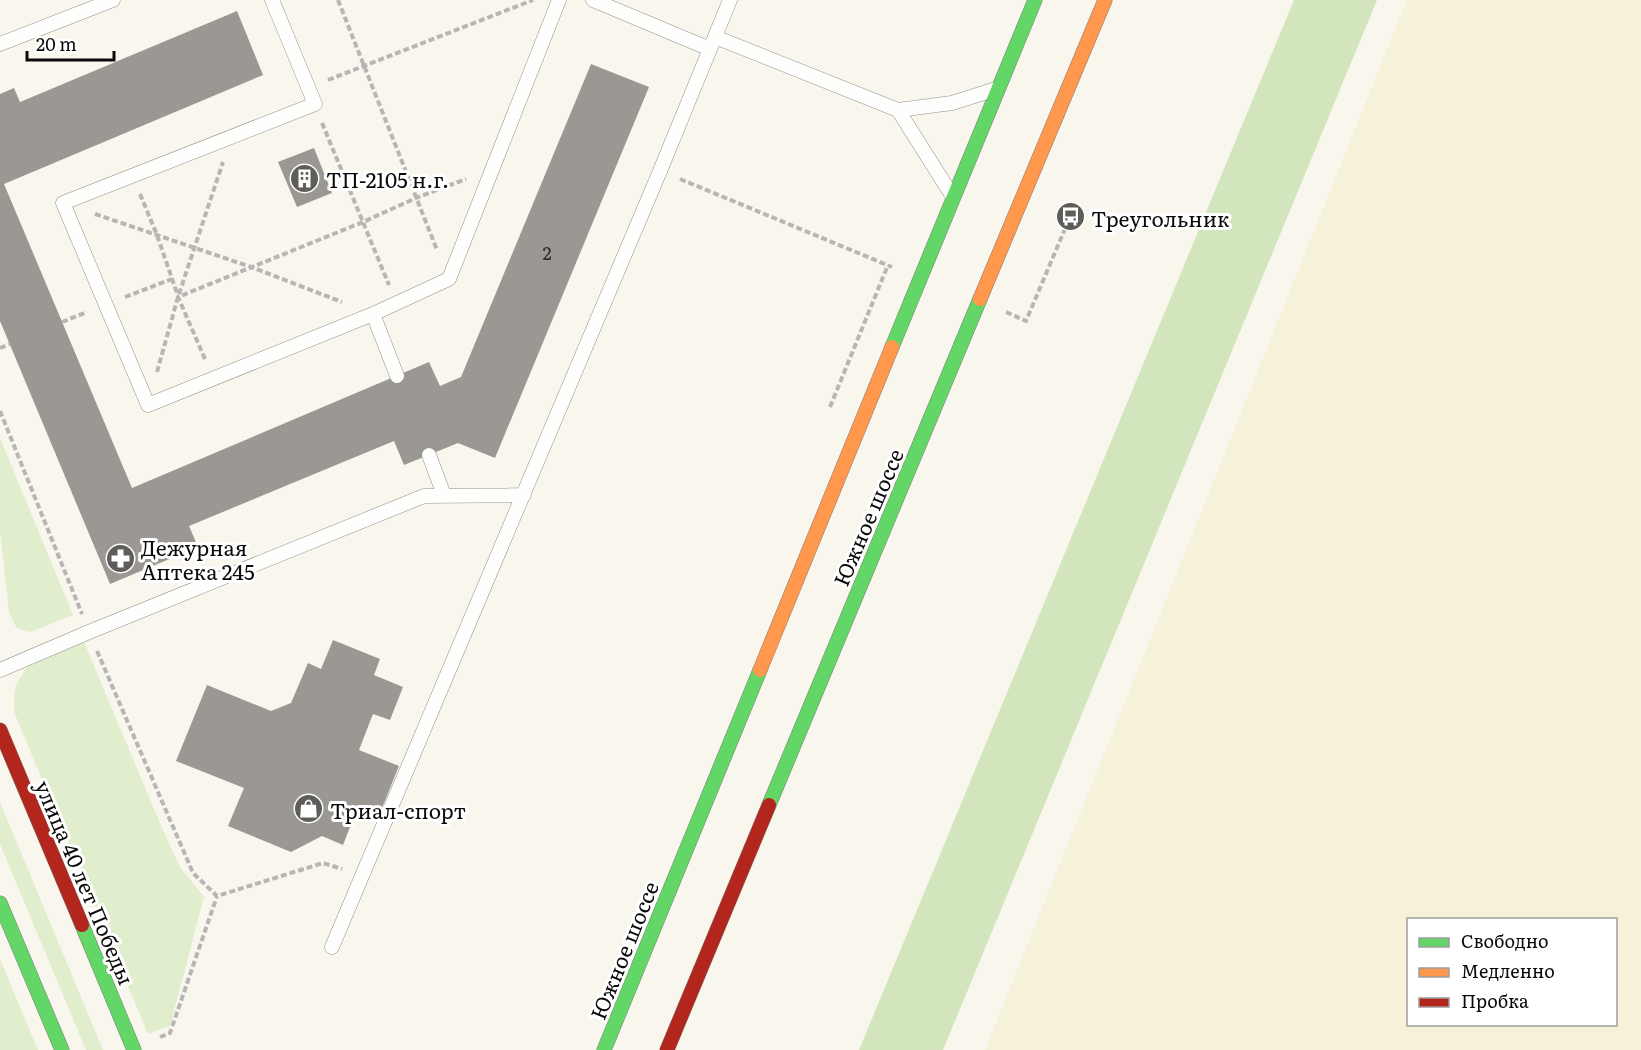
<svg xmlns="http://www.w3.org/2000/svg" width="1641" height="1050" viewBox="0 0 1641 1050" font-family="Literata,serif">
<style>
.farmland{fill:#f6f2da;fill-rule:evenodd}
.green{fill:#e1eece}
.forest{fill:#d2e5bc}
.building{fill:#9b9894}
.lines{fill:none;stroke-linecap:round;stroke-linejoin:round}
.lane-casing{stroke:#92908c;stroke-width:15}
.fast-casing{stroke:#7f7e7a;stroke-width:15}
.slow-casing{stroke:#7f7e7a;stroke-width:15}
.jam-casing{stroke:#7f7e7a;stroke-width:15}
.path{stroke:#b7b6b5;stroke-width:4;stroke-dasharray:6 3;stroke-linecap:butt}
.lane{stroke:#fefefc;stroke-width:14}
.fast{stroke:#63d668;stroke-width:14}
.slow{stroke:#ff974d;stroke-width:14}
.jam{stroke:#b3261e;stroke-width:14}
.labels{text-anchor:middle;dominant-baseline:central;stroke-width:6;stroke-linejoin:round;paint-order:stroke}
.number-label{font-size:18px;fill:#2e2e2c}
.poi-label{font-size:21px;fill:#0a0a0a;stroke:#fff;text-anchor:start}
.street-label{font-size:21px;fill:#0a0a0a;stroke:#fff}
</style>
<rect width="100%" height="100%" fill="#f9f6ed"/>
<path class="farmland" d="M1407,0H1641V1050H985ZM1408,920H1616V1024H1408Z"/>
<path class="green" d="M0,438L73,615L31,632L25,631L16,627L9,612L0,530Z
M84,642L162,828L180,867L204,897L170,1026L148,1034L14,712V696L16,685L27,667Z
M0,802L103,1050H86L0,844Z
M0,959L38,1050H0Z"/>
<path class="forest" d="M1294,0H1377L943,1050H859Z"/>
<path class="building" d="M237,11L263,75L4,184L132,488L429,362L440,386L461,377L591,64L649,87L495,458L458,443L404,465L394,441L189,526L198,547L110,584L0,321V94L14,88L20,102Z
M314,148L332,193L297,207L278,162Z
M333,640L380,659L374,675L403,687L390,720L373,714L359,750L399,766L382,808L352,822L343,845L322,836L291,852L228,826L244,788L176,761L207,685L271,711L291,703L308,663L321,669Z"/>
<g class="lines">
<defs>
<path id="lane" d="M272,0L315,104L63,203L148,405L373,314L449,279L559,0
M593,0L710,49
M715,37L898,110L952,103L996,89
M0,44L113,0
M898,110L953,197
M373,314L397,376
M429,455L444,495
M0,670L89,632L424,496L524,495
M332,947L660,171L730,0"/>
<path id="fast" d="M892,347L1035,0
M769,805L980,299
M0,903L62,1050
M82,925L134,1050
M604,1050L760,670"/>
<path id="slow" d="M980,299L1105,0
M760,670L892,347"/>
<path id="jam" d="M0,730L82,925
M667,1050L769,805"/>
</defs>
<use href="#lane" class="lane-casing"/>
<use href="#fast" class="fast-casing"/>
<use href="#slow" class="slow-casing"/>
<use href="#jam" class="jam-casing"/>
<path class="path" d="M338,0L437,250
M328,80L533,0
M322,123L389,285
M680,179L892,267
M140,194L157,235L178,296
M95,214L251,267L342,302
M125,297L172,279
M1006,312L1026,321L1070,217
M62,322L87,312
M0,348L10,344
M205,359L178,297L363,222L416,198L466,179
M157,372L178,297L223,162
M830,407L888,265
M0,411L82,614
M97,651L193,873L217,896L323,863L342,869
M160,1037L170,1033L217,896"/>
<use href="#lane" class="lane"/>
<use href="#fast" class="fast"/>
<use href="#slow" class="slow"/>
<use href="#jam" class="jam"/>
</g>
<defs>
<symbol id="building-disc" viewBox="-11 -11 22 22"><circle r="9.5" fill="#5e5d59" stroke="#fff"/><path d="M-4-6H4V6H1V3H-1V6H-4ZM-2.5-4.3h1.7v1.8h-1.7ZM.8-4.3h1.7v1.8H.8ZM-2.5-1h1.7V.8h-1.7ZM.8-1h1.7V.8H.8Z" fill="#fff"/></symbol>
<symbol id="bus-disc" viewBox="-11 -11 22 22"><circle r="9.5" fill="#5e5d59" stroke="#fff"/><path d="M-5-6H5V4H4V6H2V4H-2V6H-4V4H-5ZM-3.5-4V0h7V-4ZM-3.5 1.2v1.5H-2V1.2ZM2 1.2v1.5H3.5V1.2Z" fill="#fff"/></symbol>
<symbol id="pharmacy-disc" viewBox="-11 -11 22 22"><circle r="9.5" fill="#5e5d59" stroke="#fff"/><path d="M-2-6h4v4h4v4h-4v4h-4v-4h-4v-4h4Z" fill="#fff"/></symbol>
<symbol id="shop-disc" viewBox="-11 -11 22 22"><circle r="9.5" fill="#5e5d59" stroke="#fff"/><path d="M-5-2.5h2.3a2.7 3.5 0 0 1 5.4 0H5L5.5 6h-11ZM-1.5-2.5h3a1.5 2.3 0 0 0-3 0Z" fill="#fff"/></symbol>
</defs>
<g fill-rule="evenodd">
<use href="#building-disc" x="288" y="162" width="33" height="33"/>
<use href="#bus-disc" x="1054" y="200" width="33" height="33"/>
<use href="#pharmacy-disc" x="104" y="542" width="33" height="33"/>
<use href="#shop-disc" x="292" y="792" width="33" height="33"/>
</g>
<g class="labels">
<g class="number-label">
<text x="547" y="252">2</text>
</g>
<g class="poi-label">
<text x="326" y="178">ТП-2105 н.г.</text>
<text x="1091" y="217">Треугольник</text>
<text x="141" y="546">Дежурная<tspan x="141" dy="24">Аптека 245</tspan></text>
<text x="330" y="809">Триал-спорт</text>
</g>
<g class="street-label">
<text transform="translate(867 517) rotate(-67)">Южное шоссе</text>
<text transform="translate(86 882) rotate(67)">улица 40 лет Победы</text>
<text transform="translate(623 950) rotate(-68)">Южное шоссе</text>
</g>
</g>
<rect x="1407" y="918" width="210" height="108" fill="#ffffff" stroke="#9d9d9d" stroke-width="1.5"/>
<rect x="1419" y="938" width="30" height="9" fill="#63d668" stroke="#9d9d9d" stroke-width="1.5"/>
<text x="1461" y="948" font-size="18" fill="#0a0a0a">Свободно</text>
<rect x="1419" y="968" width="30" height="9" fill="#ff974d" stroke="#9d9d9d" stroke-width="1.5"/>
<text x="1461" y="978" font-size="18" fill="#0a0a0a">Медленно</text>
<rect x="1419" y="998" width="30" height="9" fill="#b3261e" stroke="#9d9d9d" stroke-width="1.5"/>
<text x="1461" y="1008" font-size="18" fill="#0a0a0a">Пробка</text>
<path d="M27 51v9h87v-9" fill="none" stroke="#0a0a0a" stroke-width="3"/>
<text x="36" y="51" font-size="18" fill="#0a0a0a" stroke="#ffffff" stroke-width="4.5" paint-order="stroke">20 m</text>
</svg>
